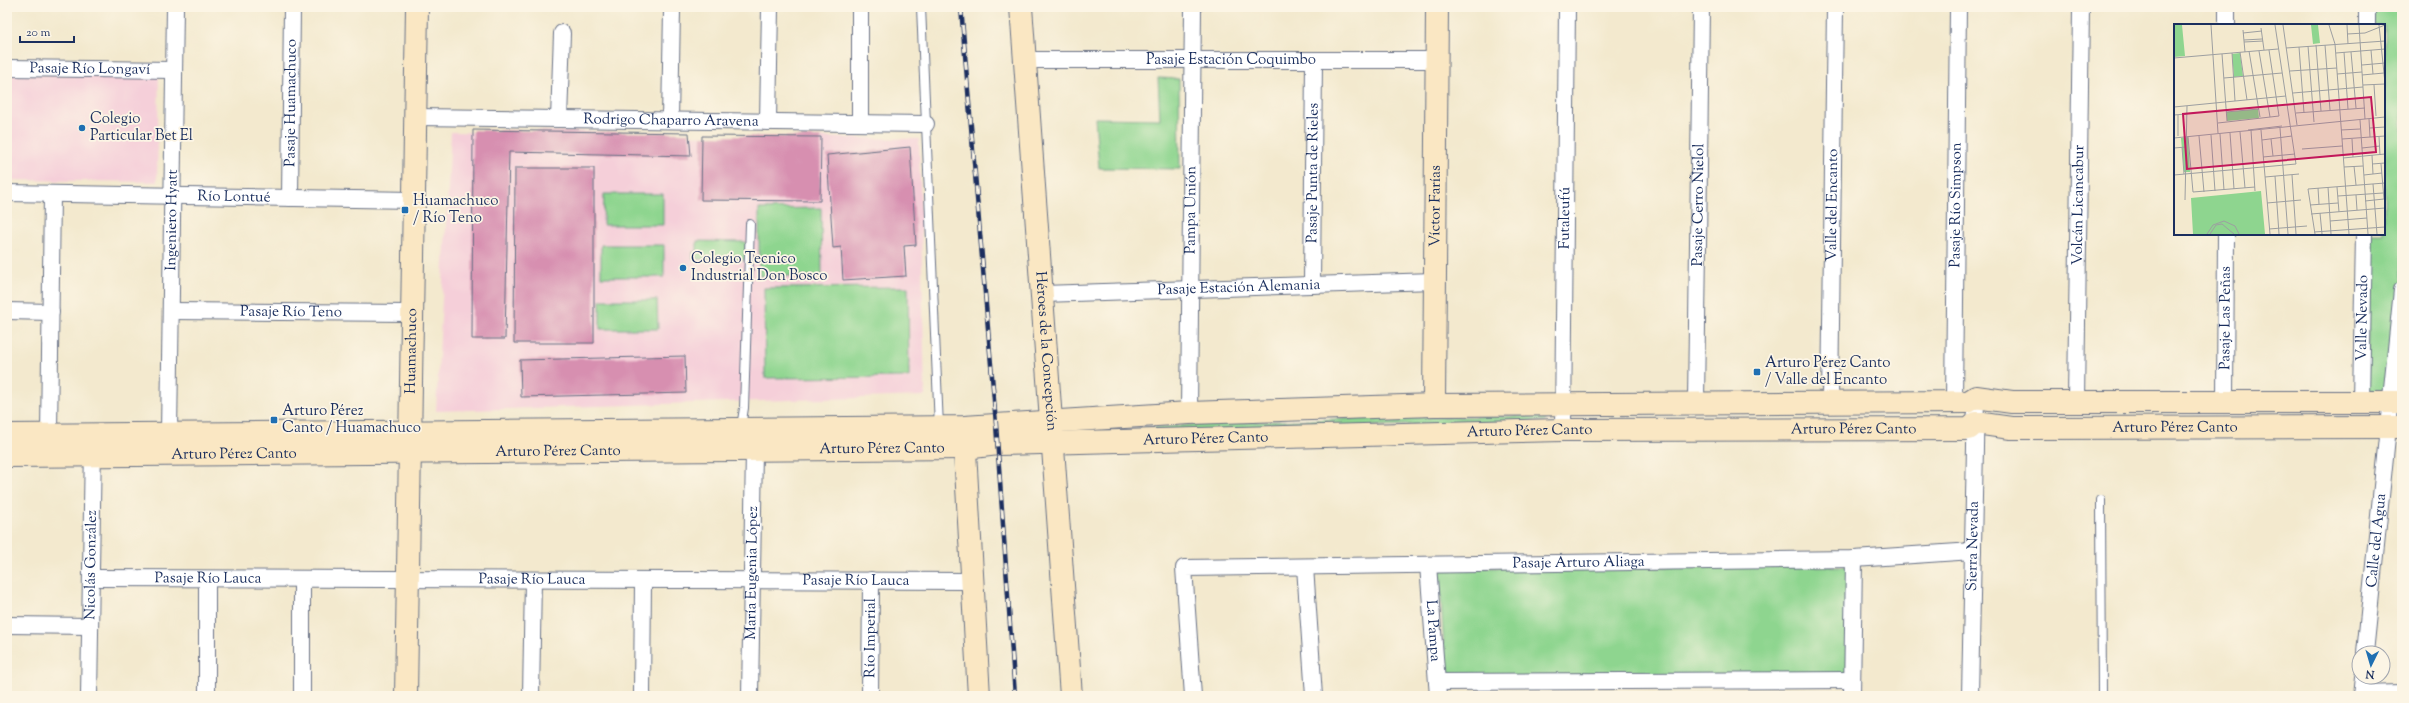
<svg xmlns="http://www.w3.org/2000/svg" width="2409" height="703" viewBox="0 0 2409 703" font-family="'Sorts Mill Goudy',serif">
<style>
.built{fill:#f5cfd9}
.green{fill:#8ed58f;stroke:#548276}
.building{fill:#d78fb0}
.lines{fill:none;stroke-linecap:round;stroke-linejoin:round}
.lane-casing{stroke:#677085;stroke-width:10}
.street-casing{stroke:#677085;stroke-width:18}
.secondary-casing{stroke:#677085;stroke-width:24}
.lane{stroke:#fff;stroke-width:8}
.street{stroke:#fff;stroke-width:16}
.secondary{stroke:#fae7c3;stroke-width:22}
.rail-casing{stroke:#1b2f5e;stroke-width:4.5}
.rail{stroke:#fcf5e5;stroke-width:3;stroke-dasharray:9;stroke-linecap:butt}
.poi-dot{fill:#1f6fb2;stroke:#fcf5e5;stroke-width:1.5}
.labels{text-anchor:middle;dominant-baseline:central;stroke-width:3.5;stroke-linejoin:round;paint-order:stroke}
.street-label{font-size:15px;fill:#1b2f5e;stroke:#fcf5e5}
.poi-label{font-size:15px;fill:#1b2f5e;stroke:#fcf5e5;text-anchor:start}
.inset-road{fill:none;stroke:#9d9fa1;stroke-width:1}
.view{fill:#c2185b;fill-opacity:0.15;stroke:#c2185b;stroke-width:2}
.inset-edge{fill:none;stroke:#1b2f5e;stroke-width:2}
</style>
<rect width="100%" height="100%" fill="#fcf5e5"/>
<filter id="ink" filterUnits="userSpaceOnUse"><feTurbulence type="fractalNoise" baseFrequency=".025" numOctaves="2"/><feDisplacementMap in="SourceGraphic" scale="8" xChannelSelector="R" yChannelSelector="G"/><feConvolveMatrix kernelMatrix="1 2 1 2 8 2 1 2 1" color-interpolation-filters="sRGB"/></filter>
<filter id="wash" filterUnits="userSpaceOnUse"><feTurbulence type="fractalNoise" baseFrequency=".012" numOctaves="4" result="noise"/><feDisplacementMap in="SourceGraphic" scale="16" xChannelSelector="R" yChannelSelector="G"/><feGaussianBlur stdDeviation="0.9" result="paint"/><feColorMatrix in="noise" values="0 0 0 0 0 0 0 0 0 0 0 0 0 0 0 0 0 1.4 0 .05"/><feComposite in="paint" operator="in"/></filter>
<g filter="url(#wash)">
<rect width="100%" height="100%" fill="#f3e9ce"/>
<path class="built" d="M7,74L159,76L157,182L7,180Z
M451,132L919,139L925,396L436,411Z"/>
<path class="green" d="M2374,7H2402V395H2367L2369,234H2384V25H2373Z
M1158,78L1179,79L1180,169L1099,168L1095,118L1160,119Z
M604,194H663V225H603Z
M821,208L822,276H759V209Z
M697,241L746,242V260L693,259V252H697Z
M601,245H664V277H601Z
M908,287L909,377L765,378L764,288Z
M600,300H657L658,329H600Z
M1536,416L1545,417L1546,421L1130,433L1142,428C1273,419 1404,417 1536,416Z
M1849,566L1847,676L1446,681L1439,568Z"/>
<g id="blocks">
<path class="building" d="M473,130L689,133L691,156L509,152L505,339H472Z
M702,136L821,137L820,201L701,200Z
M910,147L916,245L904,246L906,276L843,280L841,247L833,248L827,155Z
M515,168H594V343H514Z
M685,356L686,393L521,397L520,360Z"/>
</g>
</g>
<g filter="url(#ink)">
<use href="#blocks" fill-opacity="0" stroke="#677085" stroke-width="1"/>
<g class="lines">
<defs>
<path id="lane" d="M921,7L939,427
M741,427L744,408L750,224
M2101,500L2102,696"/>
<g id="street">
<path d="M2227,25V7"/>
<path d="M2367,25V7"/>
<path id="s1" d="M1026,60H1437"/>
<path id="s2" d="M7,68L174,70"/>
<path id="s3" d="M415,117L926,124"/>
<path d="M559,119L562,33"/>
<path d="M670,120L672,10"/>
<path d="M768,122L770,7"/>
<path d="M860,123V7"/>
<path id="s4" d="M7,193L414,200"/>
<path id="s5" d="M290,198L292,7"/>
<path id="s6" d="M1312,285L1314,60"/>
<path id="s7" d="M1043,294L1434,281"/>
<path d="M7,311L51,312"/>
<path id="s8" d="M171,311L412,313"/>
<path id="s9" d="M1954,402L1958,7"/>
<path id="s10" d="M2076,402L2081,7"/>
<path id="s11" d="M2225,402L2226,234"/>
<path id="s12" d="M2361,402L2364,234"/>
<path id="s13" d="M1696,403L1701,7"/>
<path id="s14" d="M1830,403L1835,7"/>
<path id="s15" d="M1189,413L1193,7"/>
<path id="s16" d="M1563,430L1567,7"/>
<path id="s17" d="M169,433L175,7"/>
<path d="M49,434L52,194"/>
<path id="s18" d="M1428,565L1438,696"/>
<path d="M1305,567L1314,696"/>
<path id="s19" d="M91,578L972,581"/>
<path d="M302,579V696"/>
<path d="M7,625L90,626"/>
<path id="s20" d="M2365,653L2402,290"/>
<path d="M1437,682L1852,680"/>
<path d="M2361,694L2402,693"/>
<path id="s21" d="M89,696L93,445"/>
<path d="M207,696V579"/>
<path d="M531,696L533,580"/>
<path d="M642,696L643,580"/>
<path id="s22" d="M750,696L754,450"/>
<path id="s23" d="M870,696L871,580"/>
<path id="s24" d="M1193,696L1184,568L1854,559L1973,551"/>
<path d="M1852,696L1854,559"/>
<path id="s25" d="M1970,696L1976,397"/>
<path d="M2361,696L2363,677"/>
</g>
<g id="secondary">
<path id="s26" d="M1021,7L1071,696"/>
<path id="s27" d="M1434,405L1437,7"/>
<path d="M964,434L979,696"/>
<path d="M7,435L964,427L1189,413L1434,405L1968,402L1976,397L2012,402H2402"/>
<path id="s28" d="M7,456L965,448L998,444L1563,430L1969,429L1976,423L2011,428L2402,427"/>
<path id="s29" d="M406,696L417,7"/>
</g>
</defs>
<use href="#lane" class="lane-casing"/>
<use href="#street" class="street-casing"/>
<use href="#secondary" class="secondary-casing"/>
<use href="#lane" class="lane"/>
<use href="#street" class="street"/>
<use href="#secondary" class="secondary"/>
<defs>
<path id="rail" d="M961,7L996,424L1015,696"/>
</defs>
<use href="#rail" class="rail-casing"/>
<use href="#rail" class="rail"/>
</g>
</g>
<g class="poi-dot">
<circle cx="82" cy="128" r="4"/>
<rect x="401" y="206" width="8" height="8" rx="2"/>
<circle cx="683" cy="268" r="4"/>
<rect x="1753" y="368" width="8" height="8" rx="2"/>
<rect x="270" y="416" width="8" height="8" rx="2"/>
</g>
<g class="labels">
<g class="street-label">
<text stroke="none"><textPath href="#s1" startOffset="205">Pasaje Estación Coquimbo</textPath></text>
<text stroke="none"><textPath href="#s2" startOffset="83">Pasaje Río Longaví</textPath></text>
<text stroke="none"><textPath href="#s5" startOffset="95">Pasaje Huamachuco</textPath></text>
<text stroke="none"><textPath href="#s3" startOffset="256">Rodrigo Chaparro Aravena</textPath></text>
<text stroke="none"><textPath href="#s6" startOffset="112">Pasaje Punta de Rieles</textPath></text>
<text stroke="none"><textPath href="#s4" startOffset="227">Río Lontué</textPath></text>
<text stroke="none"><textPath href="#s13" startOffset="198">Pasaje Cerro Ñielol</textPath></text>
<text stroke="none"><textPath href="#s14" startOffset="198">Valle del Encanto</textPath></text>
<text stroke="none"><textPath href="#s9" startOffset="197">Pasaje Río Simpson</textPath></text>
<text stroke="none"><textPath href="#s10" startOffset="197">Volcán Licancabur</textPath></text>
<text stroke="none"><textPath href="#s27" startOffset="199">Víctor Farías</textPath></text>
<text stroke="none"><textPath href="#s15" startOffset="203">Pampa Unión</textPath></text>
<text stroke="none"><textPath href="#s16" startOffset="212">Futaleufú</textPath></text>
<text stroke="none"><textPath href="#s17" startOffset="213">Ingeniero Hyatt</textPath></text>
<text stroke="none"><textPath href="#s7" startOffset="196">Pasaje Estación Alemania</textPath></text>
<text stroke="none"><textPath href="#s8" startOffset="120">Pasaje Río Teno</textPath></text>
<text stroke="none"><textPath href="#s11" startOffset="84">Pasaje Las Peñas</textPath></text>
<text stroke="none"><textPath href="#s12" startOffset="84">Valle Nevado</textPath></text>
<text stroke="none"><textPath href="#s26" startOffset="345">Héroes de la Concepción</textPath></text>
<text stroke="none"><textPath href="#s29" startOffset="345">Huamachuco</textPath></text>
<text stroke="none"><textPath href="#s28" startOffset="2171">Arturo Pérez Canto</textPath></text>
<text stroke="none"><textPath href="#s28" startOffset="1847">Arturo Pérez Canto</textPath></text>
<text stroke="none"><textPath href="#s28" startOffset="1523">Arturo Pérez Canto</textPath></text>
<text stroke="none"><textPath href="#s28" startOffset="1199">Arturo Pérez Canto</textPath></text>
<text stroke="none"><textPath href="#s28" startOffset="875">Arturo Pérez Canto</textPath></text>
<text stroke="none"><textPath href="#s28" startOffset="551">Arturo Pérez Canto</textPath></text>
<text stroke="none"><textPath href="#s28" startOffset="227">Arturo Pérez Canto</textPath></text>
<text stroke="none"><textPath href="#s20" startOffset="113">Calle del Agua</textPath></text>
<text stroke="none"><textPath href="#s25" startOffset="150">Sierra Nevada</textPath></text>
<text stroke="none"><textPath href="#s24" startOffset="523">Pasaje Arturo Aliaga</textPath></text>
<text stroke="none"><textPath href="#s21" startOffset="131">Nicolás González</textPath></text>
<text stroke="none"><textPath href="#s22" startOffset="123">María Eugenia López</textPath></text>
<text stroke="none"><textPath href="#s19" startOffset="117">Pasaje Río Lauca</textPath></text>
<text stroke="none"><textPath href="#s19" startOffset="441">Pasaje Río Lauca</textPath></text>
<text stroke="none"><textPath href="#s19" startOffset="765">Pasaje Río Lauca</textPath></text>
<text stroke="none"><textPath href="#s18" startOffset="66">La Pampa</textPath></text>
<text stroke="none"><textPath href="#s23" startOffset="58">Río Imperial</textPath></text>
</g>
<g class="poi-label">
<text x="90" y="119">Colegio<tspan x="90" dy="17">Particular Bet El</tspan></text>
<text x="413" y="201">Huamachuco<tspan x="413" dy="17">/ Río Teno</tspan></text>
<text x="691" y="259">Colegio Tecnico<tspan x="691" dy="17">Industrial Don Bosco</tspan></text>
<text x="1765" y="363">Arturo Pérez Canto<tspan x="1765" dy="17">/ Valle del Encanto</tspan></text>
<text x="282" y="411">Arturo Pérez<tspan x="282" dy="17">Canto / Huamachuco</tspan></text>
</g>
</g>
<g transform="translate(2174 24)">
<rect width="211" height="211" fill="#f3e9ce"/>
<path d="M0,1H8L11,32L0,33ZM137,1H144L146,19L139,20ZM66,29L69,52L60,53L58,30ZM84,85L85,94L53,97V88ZM14,113L16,148H10L7,114ZM87,167L91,210H19L17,174Z" fill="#8ed58f"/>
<path class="inset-road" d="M37,1L44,109M109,1L123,101M155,1L161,20L175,210M173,1L174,20M185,1L191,95M205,1L211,59M87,4L90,26M69,6L71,28M69,9L88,7M173,10L191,9L211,1M70,16L88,15M70,18L89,17M142,21L147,87M151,21L156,86M134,22L140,98M125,23L130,89M112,24L211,17M197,26L199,50M75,27L86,93M85,27L96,93M66,28L73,76M170,28L174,85M177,28L182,84M58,29L61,77M162,29L211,25M48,30L53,97M0,34L104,25M188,41L211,39M116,47L163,44M163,50L188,48M188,51L210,49M50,54L108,49M189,61L211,60M200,61L202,92M119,69L189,63M0,83L112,72M52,88L85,85M122,89L191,84M0,91L12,90M4,91V112M195,95L196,113M186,96L194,210M44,99L105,92L95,26M106,104L114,210M196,104L211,103M74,106L108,102M77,106L81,167M87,106L96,210M167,106L186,105M66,108L71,164M56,109L60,165M46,110L50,166M37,111L41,167M25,112L30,168M14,113L19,168L81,163M205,113L206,131M0,114L211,93M97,115L99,132M168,115L211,112M178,115L179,133M88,116L118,112M8,123L10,150M0,124L12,123M188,124L206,122M128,125L168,122M198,131L199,150M89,133L121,130M169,134L211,130M198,140L211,139M207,140L210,175M180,142L182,161M170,143L189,142M0,151L122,140L101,1M118,151L122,210M190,151L208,149M101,152L105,210M91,153L125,150M199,160L203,210M154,163L157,210M163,163L165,188M144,164L145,180M182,171L183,186M164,172L209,169M11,176L13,82M191,177L210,175M93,179L127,176M136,181L164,179M146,189L148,210M137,190L211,184M156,197L193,194M95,205L133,202M140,208L211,203M33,210L39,201L50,197L61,202L65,210M36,210L42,201L48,200L60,210M141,210L134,165L211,159"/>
<path class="view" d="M197,73L202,128L13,145L9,90Z"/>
<rect width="211" height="211" class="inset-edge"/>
</g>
<rect width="2409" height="703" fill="none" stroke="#fcf5e5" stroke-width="24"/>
<g transform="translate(2371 665) rotate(185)"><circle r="19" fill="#fcf5e5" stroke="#a2a6af"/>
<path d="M0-3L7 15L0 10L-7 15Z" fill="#1f6fb2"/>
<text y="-6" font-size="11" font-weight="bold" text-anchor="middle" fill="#1b2f5e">N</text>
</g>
<path d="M20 36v6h54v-6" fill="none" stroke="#1b2f5e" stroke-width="2"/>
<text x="26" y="36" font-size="12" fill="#1b2f5e" stroke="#fcf5e5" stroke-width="3" paint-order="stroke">20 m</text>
</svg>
